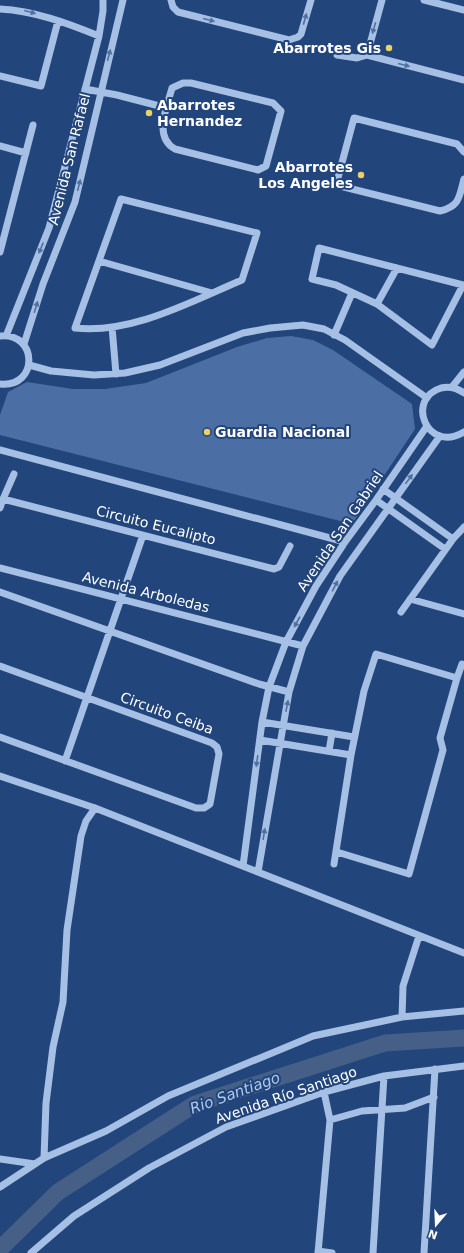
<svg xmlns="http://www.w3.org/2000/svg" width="464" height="1253" viewBox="0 0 464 1253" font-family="'DejaVu Sans',sans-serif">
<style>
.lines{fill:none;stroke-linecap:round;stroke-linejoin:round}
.river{stroke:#455f87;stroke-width:17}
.building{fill:#4b6fa4}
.minor{stroke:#a5bfe5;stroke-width:7}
.oneway{fill:#5070a0}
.poi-dot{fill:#f1cf67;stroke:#22457b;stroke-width:1.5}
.labels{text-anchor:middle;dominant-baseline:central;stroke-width:4;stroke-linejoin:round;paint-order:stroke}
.poi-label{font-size:14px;font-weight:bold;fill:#fff;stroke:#22457b;text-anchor:end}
.street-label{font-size:14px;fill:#fff;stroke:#22457b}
.water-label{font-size:15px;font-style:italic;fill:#b0c9ed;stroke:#22457b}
</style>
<rect width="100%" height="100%" fill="#22457b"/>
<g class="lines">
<path class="river" d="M0,1249L58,1192L195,1104L385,1043L464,1038"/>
</g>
<path class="building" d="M291,336L313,340L333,350L412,404L415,429L352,524L0,435V415L8,392L27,382L73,389H105L146,383L237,347L267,338Z"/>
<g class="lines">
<path class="minor" d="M171,0L173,7L178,12L289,40L298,37L301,34L311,0
M424,0L464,10
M0,9C35,11 67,23 99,36
M337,55L357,58L367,55L464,80
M367,55L382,0
M0,76L41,86L58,21
M183,83H191L273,103L281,111L266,166L258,170L175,149C153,137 167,107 172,88Z
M85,89L117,95L167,108
M0,146L26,153
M464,152L457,144L354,118L336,185L440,211C460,206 459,197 464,179
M121,199L257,233L242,280C190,302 132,334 75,328Z
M319,248L463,285L432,345L377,304L336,285L312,279Z
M0,252L33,125
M99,261L212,293
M377,304L397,268
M112,327L116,374
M334,335L352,293
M0,336C38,332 39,388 0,384
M6,336L49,228L99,36L103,11V0
M24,344L43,284L75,202L123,0
M29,365L51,371L94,375L125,373L160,365L243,333L270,328L303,325L324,329L345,340L427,398
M452,387L464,372
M464,393C457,388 449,386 441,388C405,399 427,454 464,432
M0,450L345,542
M383,489L453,539
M3,499L14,474
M376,500L445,549
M0,508L3,499L274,569L279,567L290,546
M0,568L303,646
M0,592L259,684L289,692
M410,599L464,614
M401,612L453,539L464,527
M0,666L212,743L217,747L219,754L210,804L204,808H196L0,737
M457,678L462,664
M262,722L354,737
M260,740L351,755
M329,751L332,733
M65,761L143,535
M0,776L95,808L464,953
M334,864L351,755L364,691L376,654L457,678L440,738L443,750L409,874L337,852
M243,866L262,722L269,687L286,642L316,586L345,542L376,500L427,426
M258,872L289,692L303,646L340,576L440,436
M402,1017L403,986L419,936
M330,1120L362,1111L405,1108L434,1097
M44,1158L46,1103L53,1047L63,1002L67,930L81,836L86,821L95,808
M0,1159L35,1164
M0,1187L44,1158L106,1131L168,1096L313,1036L402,1017L464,1011
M318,1251L332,1253
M31,1253L74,1216L149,1168L226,1127L324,1092L384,1076L464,1066
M318,1253L330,1120L324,1092
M373,1253L384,1076
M424,1253L435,1069"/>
</g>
<defs><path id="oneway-solid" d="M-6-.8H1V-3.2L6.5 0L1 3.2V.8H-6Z"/></defs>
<g class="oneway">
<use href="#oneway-solid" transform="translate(30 12) rotate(15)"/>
<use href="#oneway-solid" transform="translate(305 19) rotate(-74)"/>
<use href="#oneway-solid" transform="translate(209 20) rotate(14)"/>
<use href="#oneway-solid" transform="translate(374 28) rotate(106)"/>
<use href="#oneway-solid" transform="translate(109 55) rotate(-76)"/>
<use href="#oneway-solid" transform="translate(404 65) rotate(14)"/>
<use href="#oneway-solid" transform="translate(79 185) rotate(-77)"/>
<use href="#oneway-solid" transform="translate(41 248) rotate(112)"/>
<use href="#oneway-solid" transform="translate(36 307) rotate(-73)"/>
<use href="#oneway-solid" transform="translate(409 479) rotate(-54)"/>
<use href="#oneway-solid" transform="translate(335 586) rotate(-62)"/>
<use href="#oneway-solid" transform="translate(297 622) rotate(119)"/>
<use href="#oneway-solid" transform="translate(287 706) rotate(-79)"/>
<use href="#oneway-solid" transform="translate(257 761) rotate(98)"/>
<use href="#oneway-solid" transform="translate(264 834) rotate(-81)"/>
</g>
<g class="poi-dot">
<circle cx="389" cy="48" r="4"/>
<circle cx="149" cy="113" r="4"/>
<circle cx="361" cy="175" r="4"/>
<circle cx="207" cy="432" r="4"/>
</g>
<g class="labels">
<g class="poi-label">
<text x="381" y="48">Abarrotes Gis</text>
<text x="157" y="105" text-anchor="start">Abarrotes<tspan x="157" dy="16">Hernandez</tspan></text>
<text x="353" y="167">Abarrotes<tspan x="353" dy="16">Los Angeles</tspan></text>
<text x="215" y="432" text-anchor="start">Guardia Nacional</text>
</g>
<g class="street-label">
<text transform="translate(69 159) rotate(-76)">Avenida San Rafael</text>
<text transform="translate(156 525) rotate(14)">Circuito Eucalipto</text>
<text transform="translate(340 531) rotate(-56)">Avenida San Gabriel</text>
<text transform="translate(146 592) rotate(14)">Avenida Arboledas</text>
<text transform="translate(167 713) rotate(20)">Circuito Ceiba</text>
<text transform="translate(286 1095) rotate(-19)">Avenida Río Santiago</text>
</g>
<g class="water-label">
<text transform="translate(235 1093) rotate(-20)">Rio Santiago</text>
</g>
</g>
<g transform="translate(436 1225) rotate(199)" stroke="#22457b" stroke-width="3" paint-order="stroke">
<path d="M0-3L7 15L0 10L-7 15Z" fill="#ffffff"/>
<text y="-6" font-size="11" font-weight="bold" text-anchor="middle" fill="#ffffff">N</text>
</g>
</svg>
